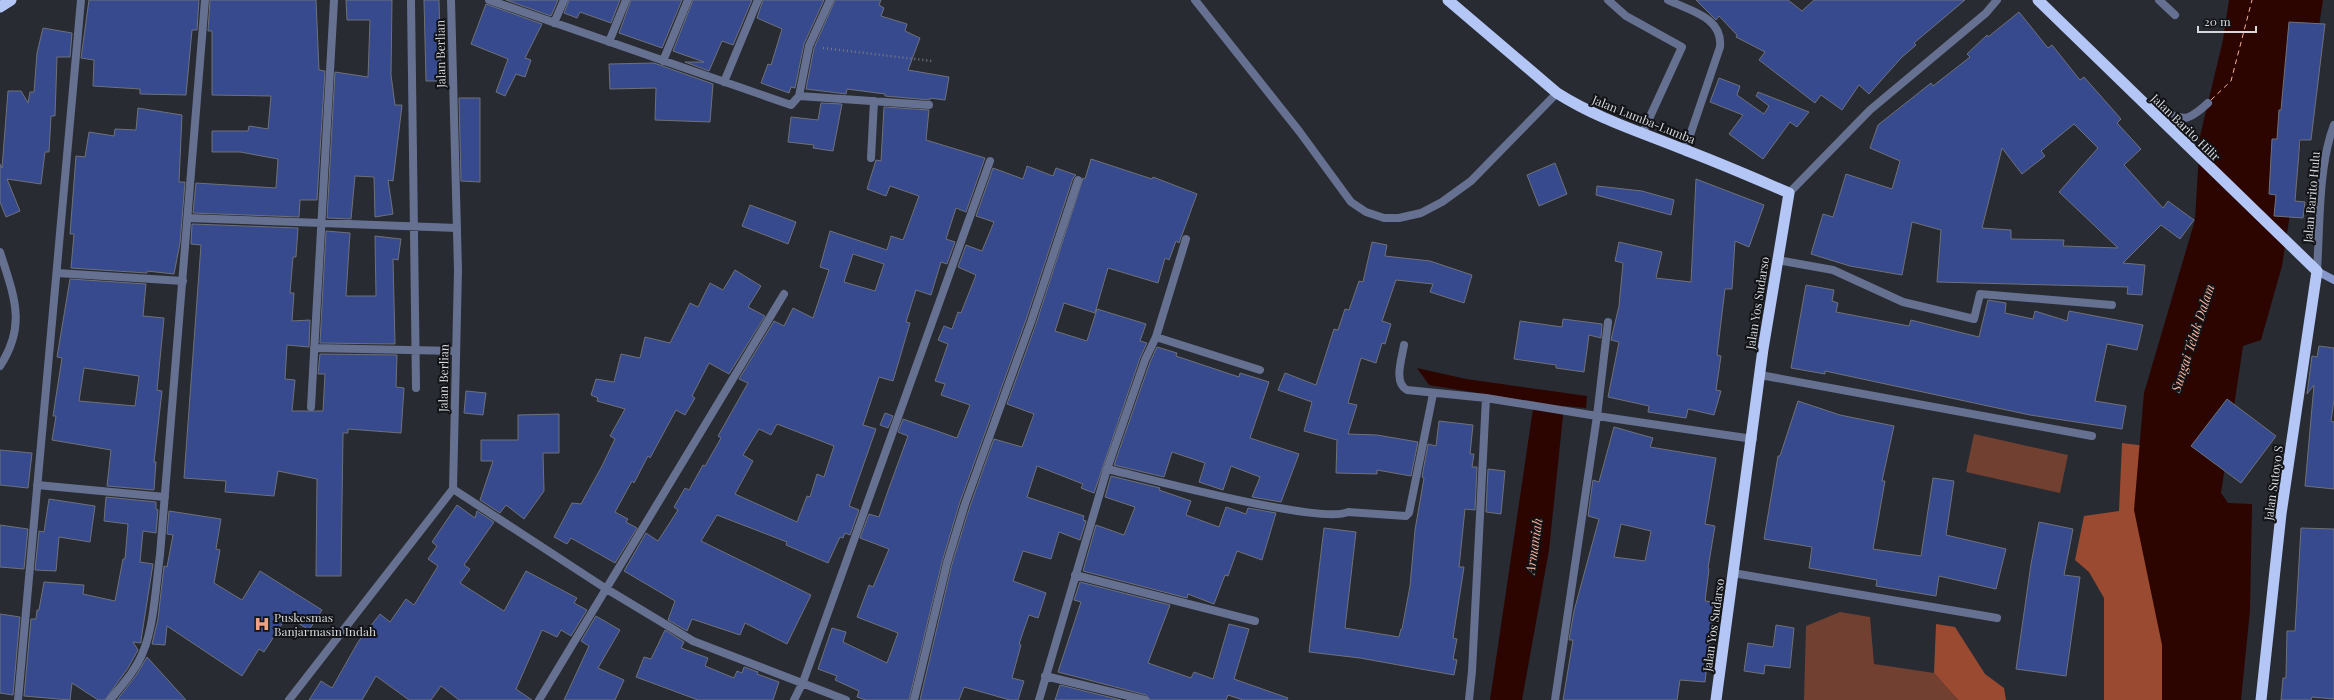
<svg xmlns="http://www.w3.org/2000/svg" width="2334" height="700" viewBox="0 0 2334 700" font-family="'Playfair Display',serif">
<style>
.green{fill:#724030}
.forest{fill:#9a4a31}
.water{fill:#2c0500}
.lines{fill:none;stroke-linecap:round;stroke-linejoin:round}
.ferry{stroke:#f7b29d;stroke-width:1;stroke-dasharray:5 4;stroke-linecap:butt}
.building{fill:#374a8d;stroke:#6e7179;fill-rule:evenodd}
.path{stroke:#77797f;stroke-width:2.5;stroke-dasharray:1 3;stroke-linecap:butt}
.service{stroke:#667191;stroke-width:8}
.minor{stroke:#667191;stroke-width:8}
.tertiary{stroke:#667191;stroke-width:8}
.secondary{stroke:#8698cb;stroke-width:8}
.trunk{stroke:#b4c6f6;stroke-width:11}
.labels{text-anchor:middle;dominant-baseline:central;stroke-width:4;stroke-linejoin:round;paint-order:stroke}
.street-label{font-size:12px;fill:#d6d8dc;stroke:#121316}
.poi-label{font-size:12px;fill:#d6d8dc;stroke:#121316;text-anchor:start}
.water-label{font-size:13px;font-style:italic;fill:#f7b29d;stroke:#121316}
</style>
<rect width="100%" height="100%" fill="#282b32"/>
<path class="green" d="M1974,434L2068,455L2060,493L1966,472Z
M1840,612L1870,617L1874,664L1934,673L1958,700H1804L1806,626Z"/>
<path class="forest" d="M2122,443L2146,446L2185,700H2104V598L2089,572L2075,560L2084,516L2119,511Z
M1936,624L1955,627L1985,674L2004,688L2006,700H1958L1934,673Z"/>
<path class="water" d="M2229,0H2323L2282,266L2261,340L2243,346L2221,493L2228,503L2252,504L2250,610L2241,700H2162V645L2134,510L2144,393L2195,220L2200,136L2223,40Z
M1417,368L1466,379L1587,396L1586,408L1564,406L1549,550L1522,700H1490L1534,402L1429,385Z"/>
<g class="lines">
<path class="ferry" d="M2211,100L2231,81L2252,0"/>
</g>
<path class="building" d="M89,0H199L197,30H192L186,95L140,94V89L93,86L94,60L81,58Z
M210,0H316L319,70L325,71L317,200H300L299,217L193,213L196,183L276,188L278,159L240,152H212V131H248L249,126L268,129L271,96L212,95V31H208Z
M346,0H392L391,75L395,105H402L393,181L388,180L393,214L375,217L374,177L355,176L351,219L327,218L335,72L368,77L370,20H347Z
M424,0H439L441,81H426Z
M506,0H558L551,16Z
M569,0H620L611,23L580,12L577,18L564,13Z
M631,0H682L662,48L619,33Z
M693,0H752L733,45L722,41L709,71L685,62H704L673,51Z
M763,0H824L804,44L795,88L791,87L789,93L761,83L768,64L771,65L782,29L757,18Z
M835,0H881L879,5L884,8L881,16L907,24L905,31L920,38L908,70L949,77L945,100L930,98V100L885,96V94L847,89L846,94L806,89L814,48Z
M1696,0H1788L1802,11L1814,0H1965L1914,43L1916,45L1901,58L1869,94L1859,85L1842,110L1821,95L1815,103L1759,60L1765,52L1736,37L1737,35L1719,16L1716,20Z
M486,4L542,24L525,58L531,60L525,77L516,74L505,96L496,92L508,59L471,44Z
M2019,12L2048,48L2052,45L2080,80L2084,77L2121,119L2117,123L2141,149L2124,165L2163,208L2168,201L2194,220L2180,239L2161,225L2123,263L2145,265L2142,295L2127,294L2128,287L1937,282L1941,230L1912,222L1902,275L1850,266L1811,254L1823,214L1833,217L1846,174L1892,189L1900,161L1870,148L1878,125L1931,83L1933,86L1970,57L1967,54L1987,35L1988,37ZM2074,124L2098,148L2059,192L2118,248L2063,246L2064,240L2011,239V230L1982,228L2002,148L2022,174L2045,156L2041,151Z
M2289,22L2325,24L2311,140H2300L2295,201L2305,202L2303,218L2274,216L2276,195L2269,194L2272,139H2277L2279,110H2281Z
M43,28L72,33L70,57H57L55,116H51L49,152H45L41,184L7,179L20,211L6,217L0,202V164L2,168L8,91H21L28,103L30,92H34L37,53Z
M654,63L713,84L710,122L655,120L656,88L610,89L609,64Z
M1719,78L1740,86L1737,95L1764,114L1769,106L1756,96L1758,92L1809,112L1797,127L1790,122L1763,159L1729,134L1743,115L1710,102Z
M459,98H480V182L461,181Z
M821,103L842,104L833,151L813,148L814,145L788,142L791,117L818,120Z
M884,107L929,110L926,140L985,158L966,212L956,208L946,239L955,242L947,264L941,262L931,295L916,290L906,322L910,323L893,381L879,377L863,425L876,429L849,506L859,510L850,535L845,533L843,538L840,537L828,563L786,545L787,542L717,515L701,541L811,595L787,644L745,623L740,635L692,619L687,631L668,620L675,601L624,571L646,533L658,541L678,510L674,507L685,488L689,490L703,465L705,466L721,438L718,436L748,383L739,379L774,321L784,326L793,308L813,318L829,270L820,267L830,231L887,250L891,236L903,240L919,196L890,186L886,196L867,189L876,160L881,161ZM853,254L884,264L875,291L844,282ZM777,424L834,446L824,477L817,474L810,497L807,496L797,522L735,494L753,461L743,455L759,429L771,435Z
M138,108L182,115L179,182H185L180,243L174,274L147,271V273L71,268L74,234H70L76,156L85,157L89,132L114,136L115,129L136,130Z
M1091,159L1152,179L1153,177L1197,194L1179,243L1176,241L1169,260L1165,258L1158,283L1108,268L1095,313L1064,303L1055,331L1087,341L1097,309L1146,324L1140,341L1147,343L1140,358L1094,493L1081,488L1083,484L1037,466L1027,497L1084,516L1083,520L1086,521L1080,540L1059,532L1051,559L1023,551L1013,581L1046,593L1038,618L1029,615L1019,644L1021,645L1012,678L1024,681L1018,700H1010L964,687L959,700H920L952,564L970,506L994,439L1022,447L1034,414L1007,404L1036,324L1083,178L1085,179Z
M1555,163L1567,194L1539,206L1527,175Z
M1027,166L1053,176L1056,168L1076,175L1073,178L1026,320L960,502L942,562L909,700H866L857,697L859,691L835,680L837,676L818,669L832,628L846,632L843,642L887,663L898,633L857,617L869,585L873,587L889,549L860,538L869,514L879,517L889,488L908,436L898,432L903,419L957,438L970,405L941,395L945,384L935,381L948,344L938,340L944,326L952,329L958,312L961,313L976,275L958,267L966,245L982,251L994,222L976,216L993,168L1023,179Z
M1696,179L1764,205L1749,247L1735,241L1732,289H1725L1717,355L1721,356L1716,390L1721,391L1714,415L1688,409L1686,418L1648,412L1649,406L1608,397L1619,342L1611,340L1619,306L1623,263L1615,261L1619,242L1662,252L1656,278L1691,282Z
M1597,186L1642,191L1674,200L1671,215L1596,195Z
M750,205L796,222L788,244L742,226Z
M192,224L298,228L296,257H293L290,293H294L292,321L310,320L309,347L287,345L285,379L295,380L292,411H323L325,374H318L320,354L397,355L396,387L404,388L401,433L348,429V433H343L341,576H316L317,479L278,471L274,496L225,492L226,481L184,478L201,245L191,244Z
M326,231L350,233L346,296H376L375,236L401,239L398,260L393,259L395,344L320,343Z
M1372,242L1387,245L1385,256L1430,261L1472,275L1464,303L1430,292L1433,284L1396,280L1382,321L1391,324L1385,344L1382,343L1376,363L1361,358L1348,403L1357,405L1348,434L1377,435L1418,442L1411,476L1377,470V474L1336,473L1337,440L1304,431L1312,402L1278,390L1285,373L1316,385L1334,329L1338,330L1345,309L1349,310L1359,281L1363,282Z
M735,270L761,286L748,307L765,316L729,374L709,363L692,396L695,398L685,415L676,410L650,458L648,456L634,483L632,481L615,512L628,519L626,522L637,528L615,563L571,538L567,544L554,537L572,503L581,504L602,466L615,439L610,436L625,409L597,401L598,398L591,395L596,379L614,382L621,354L640,358L645,337L670,343L690,303L698,307L710,283L723,290Z
M70,279L146,284L143,316L164,318L157,390L162,391L154,462H156L154,490L107,486L111,450L52,440L56,416H53L62,358L57,357ZM84,368L139,376L135,406L79,401Z
M1806,285L1834,290L1832,301L1838,303L1836,312L1909,326L1911,320L1979,337L1988,300L2006,303L2005,313L2033,319L2035,311L2067,321L2069,311L2143,325L2137,350L2107,344L2095,401L2126,406L2122,429L2030,415L1825,371V374L1791,368Z
M1563,319L1602,324L1601,338L1589,335L1584,372L1556,368V365L1514,359L1520,321L1562,327Z
M2319,346L2334,348V400L2331,421L2334,422V489L2305,486L2314,385L2307,394L2312,356L2317,357Z
M1157,347L1177,353L1176,356L1239,377L1240,373L1269,382L1250,438L1299,454L1281,502L1252,497L1260,477L1231,466L1223,490L1199,482L1205,463L1172,452L1164,477L1114,465L1150,362Z
M466,391L486,393L483,415L464,413Z
M2227,399L2276,436L2241,483L2191,446Z
M1798,401L1840,415L1894,426L1882,481H1885L1873,549L1921,556L1933,478L1954,481L1946,535L2006,549L1996,589L1939,576L1936,596L1876,586L1877,580L1809,568L1812,547L1764,539L1778,456H1780Z
M885,413L893,416L888,428L880,425Z
M559,414V453H543L544,491L524,519L506,505L500,513L480,500L493,461H481V440H518V415Z
M1439,421L1473,425L1470,454H1474L1472,467H1477L1475,510L1465,509L1459,567H1464L1453,638L1457,639L1453,659L1457,660L1454,675L1360,658L1309,652L1324,528L1356,532L1345,628L1399,637L1401,629H1402L1410,586L1415,530L1424,478L1422,477L1428,444L1436,446Z
M1614,427L1653,438L1650,447L1716,458L1705,524L1715,526L1708,568L1709,569L1705,601L1714,602L1705,682L1680,680L1677,700H1563L1573,640H1569L1574,611L1599,519L1588,516L1593,480L1599,482ZM1621,524L1651,531L1645,561L1614,557Z
M0,450L32,453L28,488L0,485Z
M1488,469L1505,471L1501,514L1486,512Z
M1111,476L1160,488L1159,490L1191,501L1186,515L1219,527L1226,507L1246,514L1248,508L1276,513L1262,560L1237,551L1228,576L1225,575L1214,604L1188,594L1187,598L1083,571L1096,525L1124,535L1135,507L1105,497Z
M106,497L156,502V509L158,510L156,533L143,531L140,562L153,564L141,640V643L133,642L138,650L128,668L105,700H98L72,683L70,700L24,696L31,619H36L37,610H39L44,582L84,585L83,594L115,601L123,559H125L128,524L104,521Z
M49,499L95,506L90,542L59,537L56,571L35,570L39,531L44,532Z
M457,505L475,518L477,511L494,522L464,565L470,569L460,583L504,611L526,571L577,598L574,603L587,610L571,636L561,630L557,637L542,630L516,689L532,700H459L441,686L431,700H409L376,676L362,700H309L321,681L332,688L358,642L380,614L390,622L406,599L414,605L438,566L428,559L437,546L432,542Z
M169,511L221,519L216,549L220,550L214,583L242,600L260,571L322,610L309,630L287,616L264,652L259,649L242,676L167,626L165,645L152,644L158,619L164,566L167,567L173,535L167,534Z
M2039,522L2073,529L2064,575L2080,577L2066,676L2016,669L2031,564Z
M0,525L28,529L24,569L0,567Z
M2301,528L2334,529V699L2312,697L2311,700H2281L2283,678H2286L2287,631H2295Z
M1080,582L1170,605L1148,663L1191,678L1194,672L1213,679L1229,624L1249,629L1234,679L1288,698L1287,700H1243L1228,695L1226,700H1150L1146,695L1058,672L1081,602L1074,600Z
M0,614L20,617L13,695L0,693Z
M596,616L620,630L598,668L624,680L615,700H564L589,646L581,641Z
M1776,625L1794,628L1790,668L1765,665L1764,674L1744,671L1748,643L1773,647Z
M665,630L684,642L681,648L708,658L705,666L734,678L737,671L742,673L744,667L758,672L757,674L779,682L773,700H698L636,677L644,657L651,659Z
M147,657L186,700H117L137,674Z
M1060,685L1121,700H1055Z"/>
<g class="lines">
<path class="path" d="M823,48L932,61"/>
<path class="service" d="M1608,0L1626,16L1682,47L1642,134
M2159,0L2175,15
M2152,110C2184,116 2182,127 2208,103"/>
<path class="minor" d="M411,0L416,388
M489,0L791,105L799,96L809,46L830,0
M1195,0L1299,131L1351,202L1366,212L1384,218H1399L1421,213L1442,202L1471,181L1557,93
M1668,0C1690,11 1723,17 1720,47L1685,150
M554,23L564,0
M609,42L626,0
M663,61L688,0
M724,82L758,0
M799,96L929,105
M871,158L874,101
M188,218L457,228
M0,252C14,296 27,325 0,366
M1777,260L1833,270L1903,302L1974,319L1980,294L2112,305
M57,273L183,281
M1156,337L1260,370
M1404,345C1402,358 1393,383 1407,390L1486,398L1597,416L1608,322
M314,348L456,351
M1760,375L2092,436
M311,407L334,0
M1107,469C1147,478 1321,525 1348,512L1406,516L1409,513L1433,394
M37,485L165,497
M453,489L605,588L693,641L846,700
M1733,573L1997,618
M1075,575L1255,621
M1045,676L1145,700
M18,700L81,0
M110,700C122,685 136,670 143,652C154,627 156,583 160,555L205,0
M539,700L784,294
M794,700L803,682L990,161
M914,700L947,563L965,504L1031,322L1078,180
M1039,700L1107,469L1145,360L1156,337L1186,239
M1469,700L1472,671L1486,398
M1555,700L1597,416L1753,439"/>
<path class="tertiary" d="M1789,193L1870,110L1986,13L1997,0
M2317,271C2320,227 2318,166 2334,125
M289,700L453,489L458,270L451,0"/>
<path class="secondary" d="M2317,271L2334,280"/>
<path class="trunk" d="M1448,0L1557,93C1598,119 1641,132 1685,150C1720,163 1754,178 1789,193L1763,349L1716,700
M2038,0L2317,271L2281,514L2261,700
M0,7L11,0"/>
</g>
<defs>
<symbol id="hospital-bare" viewBox="-9 -9 18 18"><path d="M-5-5h3v3.5h4V-5h3V5h-3V1.5h-4V5h-3Z" fill="#f39f85" stroke="#121316" stroke-width="2.5" paint-order="stroke"/></symbol>
</defs>
<g fill-rule="evenodd">
<use href="#hospital-bare" x="251" y="613" width="22" height="22"/>
</g>
<g class="labels">
<g class="street-label">
<text transform="translate(440 54) rotate(-91)">Jalan Berlian</text>
<text transform="translate(1644 119) rotate(22)">Jalan Lumba-Lumba</text>
<text transform="translate(2186 127) rotate(44)">Jalan Barito Hilir</text>
<text transform="translate(2311 197) rotate(-85)">Jalan Barito Hulu</text>
<text transform="translate(1757 303) rotate(-81)">Jalan Yos Sudarso</text>
<text transform="translate(443 378) rotate(-89)">Jalan Berlian</text>
<text transform="translate(2273 483) rotate(-82)">Jalan Sutoyo S</text>
<text transform="translate(1713 625) rotate(-82)">Jalan Yos Sudarso</text>
</g>
<g class="poi-label">
<text x="274" y="617">Puskesmas<tspan x="274" dy="14">Banjarmasin Indah</tspan></text>
</g>
<g class="water-label">
<text transform="translate(2192 338) rotate(-72)">Sungai Teluk Dalam</text>
<text transform="translate(1533 546) rotate(-82)">Armaniah</text>
</g>
</g>
<path d="M2198 26v6h58v-6" fill="none" stroke="#d6d8dc" stroke-width="2"/>
<text x="2204" y="26" font-size="12" fill="#d6d8dc" stroke="#121316" stroke-width="3" paint-order="stroke">20 m</text>
</svg>
